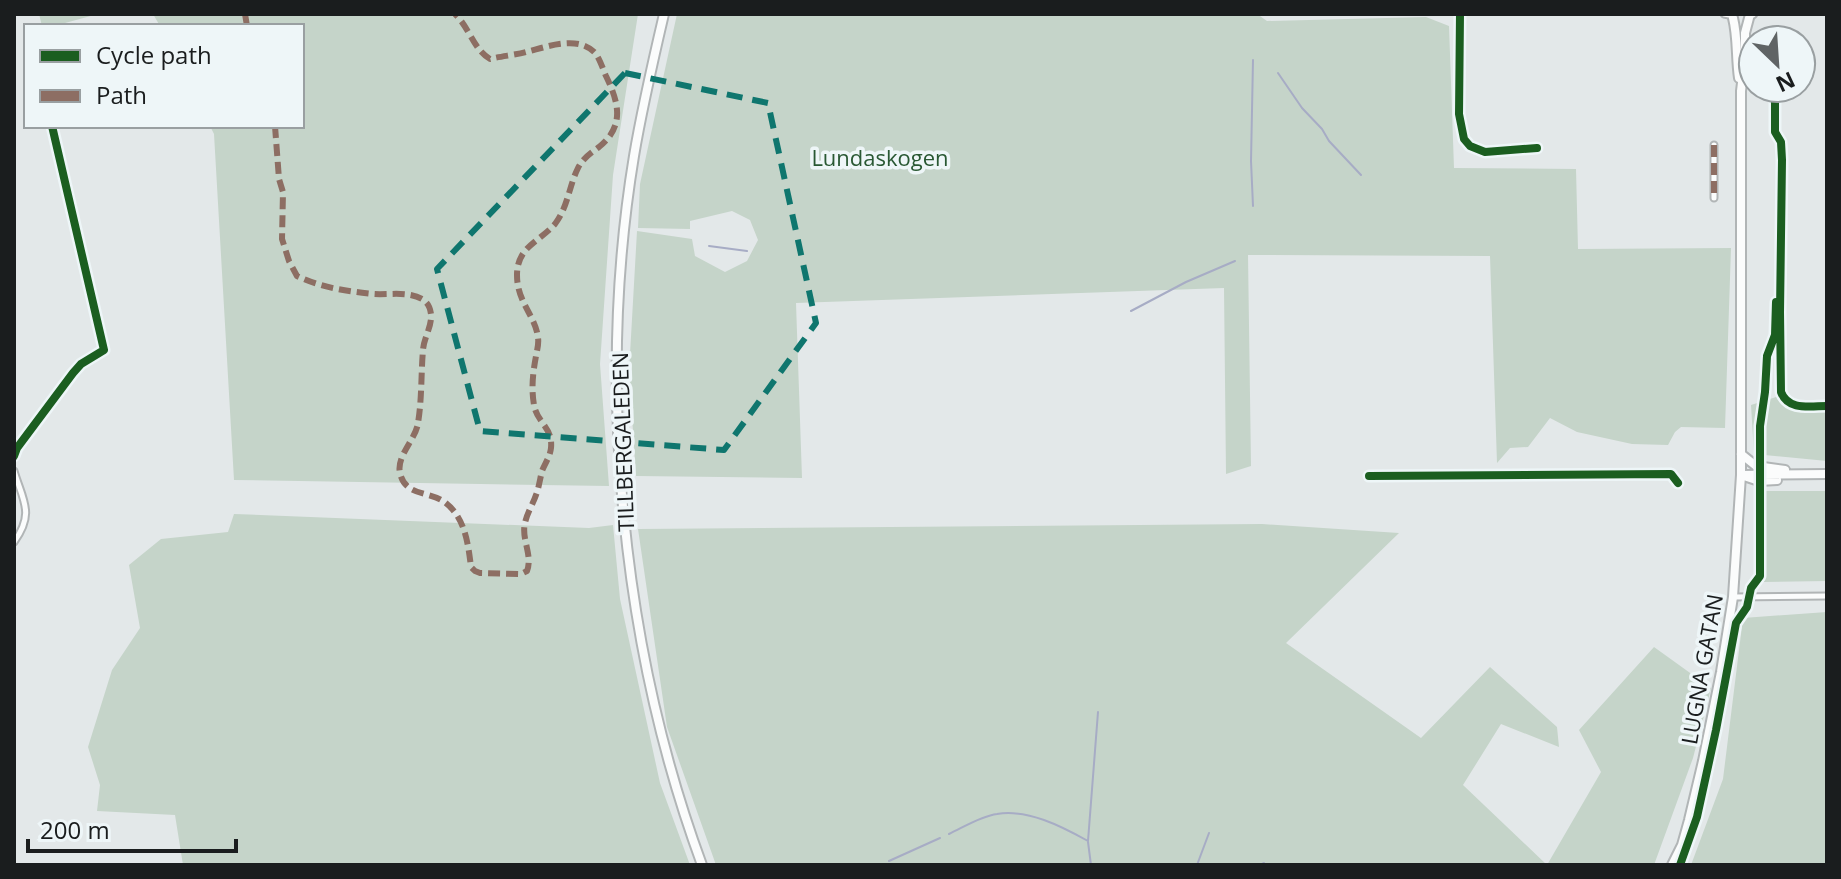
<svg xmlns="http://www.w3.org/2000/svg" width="1841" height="879" viewBox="0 0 1841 879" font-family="'Open Sans',sans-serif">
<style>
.green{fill:#c5d4c9}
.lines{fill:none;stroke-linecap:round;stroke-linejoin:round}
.stream{stroke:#a7acc5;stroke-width:2}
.minor-casing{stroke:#b1b5b6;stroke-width:9}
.secondary-casing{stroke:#b1b5b6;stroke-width:12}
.minor{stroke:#fbfcfc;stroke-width:5}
.secondary{stroke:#fbfcfc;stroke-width:8}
.quiet{stroke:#8d6e63;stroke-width:6;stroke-dasharray:12 6;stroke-linecap:butt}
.cycleway-casing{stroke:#eef6f8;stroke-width:13}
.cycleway{stroke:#1b5e20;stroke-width:8}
.marked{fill:none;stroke:#0f766e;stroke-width:6;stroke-dasharray:16 10;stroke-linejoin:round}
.labels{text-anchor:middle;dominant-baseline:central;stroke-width:7;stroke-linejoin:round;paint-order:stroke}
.park-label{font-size:22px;fill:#295833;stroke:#eef6f8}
.street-label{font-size:22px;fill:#1a1d1e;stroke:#eef6f8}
</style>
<rect width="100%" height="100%" fill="#e3e8e9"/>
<path class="green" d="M39,14H98L54,26H42Z
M153,14H638L613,175L600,364L609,486L234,480L214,134L210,126H302V26H160Z
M677,14H1257L1267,21L1426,17L1449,26L1454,168L1576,169L1578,249L1731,248L1725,428L1681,427L1675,432L1668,445L1632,444L1577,432L1550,418L1528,447L1510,448L1497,463L1490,256L1248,255L1251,466L1226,474L1224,288L796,303L802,478L636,476L629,372L637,231L692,239L695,256L725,272L747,261L758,240L750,220L732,211L690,221V229L638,228L640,184Z
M1782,395L1787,402L1827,407V461L1754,454L1751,405Z
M1765,491H1827V581L1764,582Z
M234,514L589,528L613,525L620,599L660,783L690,865H183L175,815L97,811L100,785L88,747L112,670L140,628L129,565L161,539L228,532Z
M1262,524L1399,533L1286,643L1421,738L1490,667L1557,727L1559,747L1501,724L1463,785L1547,865L1601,772L1579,730L1654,647L1711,688L1693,758L1654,865H716L667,727L638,529Z
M1827,612V865H1691L1723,779L1743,618Z"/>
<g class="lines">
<path class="stream" d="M1278,73L1302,108L1322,129L1329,141L1361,175
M1253,206L1251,161L1253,60
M709,246L747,251
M1131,311L1186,282L1235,261
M949,834C964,827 981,816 997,814C1028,809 1061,826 1088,841L1098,712
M1088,842L1091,865
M889,861L940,838
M1197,865L1209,833
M1260,865L1264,863"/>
<defs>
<path id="minor" d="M1460,14L1459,114L1464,139L1470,146L1485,152L1537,148
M1724,14L1729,15
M1753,15L1754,14
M1781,142V392C1788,411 1810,406 1827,406
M1714,145V198
M14,456L17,448L73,373L81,364L104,350L52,126
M14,471C23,501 35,513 14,542
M1369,476L1671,474L1678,483
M1733,597L1827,596"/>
<path id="secondary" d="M664,14C653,61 642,108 634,156C596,385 622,648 702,865
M1733,18C1738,38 1736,58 1739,78
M1741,454L1756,466L1785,470
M1741,475L1827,474
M1747,477L1759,481L1777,480
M1672,865L1682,845L1689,820L1703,761L1721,672L1733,597L1741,475V91L1745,58V33L1749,18"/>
</defs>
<use href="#minor" class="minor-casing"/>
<use href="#secondary" class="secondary-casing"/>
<use href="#minor" class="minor"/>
<use href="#secondary" class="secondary"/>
<path class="quiet" d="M245,14L247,26
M275,126L279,179L283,192L282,239L289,261L297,276C322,288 346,291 374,294C389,295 408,291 422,299C428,303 430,307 431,314C432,327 424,337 423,350C421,373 422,399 418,423C416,439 396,456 400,473C405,496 428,491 443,501C465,516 468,543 471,567L475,571L480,573L521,574L527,571C533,555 521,539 525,523C527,513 533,504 536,495C539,487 540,479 542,471C545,463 550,457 551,448C553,427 537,423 534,405C531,388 533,372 536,356C537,350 539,344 538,338C536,316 517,303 517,275C517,247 539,242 555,224C568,207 569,186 578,168C583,158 591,153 599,147C625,126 619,103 606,76C603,69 600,60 596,54C579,34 547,47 526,52C515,55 502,56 490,59C474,50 469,27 455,14
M1714,145V198"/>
<defs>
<path id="cycleway" d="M1460,14L1459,114L1464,139L1470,146L1485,152L1537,148
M1775,88V132L1781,142L1782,160L1780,312L1781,392C1788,411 1810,406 1827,406
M14,456L17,448L73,373L81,364L104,350L52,126
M1369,476L1671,474L1678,483
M1680,865L1697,817L1716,730L1736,623L1747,607L1751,588L1760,576V426L1765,392L1767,356L1775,335L1776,302H1780"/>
</defs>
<use href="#cycleway" class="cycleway-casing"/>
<use href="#cycleway" class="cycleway"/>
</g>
<path class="marked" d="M625,73L768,103L816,323L724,450L480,431L437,269Z"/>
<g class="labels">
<g class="park-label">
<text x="880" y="157">Lundaskogen</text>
</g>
<g class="street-label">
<text transform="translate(622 442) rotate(-92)">TILLBERGALEDEN</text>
<text transform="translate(1701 669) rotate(-80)">LUGNA GATAN</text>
</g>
</g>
<rect width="1841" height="879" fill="none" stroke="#1a1d1e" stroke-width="32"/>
<rect x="24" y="24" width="280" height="104" fill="#eef6f8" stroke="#999fa1" stroke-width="2"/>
<rect x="40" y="50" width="40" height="12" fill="#1b5e20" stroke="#999fa1" stroke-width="2"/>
<text x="96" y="64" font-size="24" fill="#1a1d1e">Cycle path</text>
<rect x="40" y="90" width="40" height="12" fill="#8d6e63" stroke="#999fa1" stroke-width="2"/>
<text x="96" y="104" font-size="24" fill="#1a1d1e">Path</text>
<g transform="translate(1777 64) rotate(155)"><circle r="38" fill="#eef6f8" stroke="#999fa1" stroke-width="2"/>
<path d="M0-6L14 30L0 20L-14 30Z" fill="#606465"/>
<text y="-12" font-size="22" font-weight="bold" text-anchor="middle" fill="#1a1d1e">N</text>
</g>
<path d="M28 839v12h208v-12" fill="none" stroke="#1a1d1e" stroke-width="4"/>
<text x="40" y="839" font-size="24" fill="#1a1d1e" stroke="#eef6f8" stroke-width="6" paint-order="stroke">200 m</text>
</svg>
